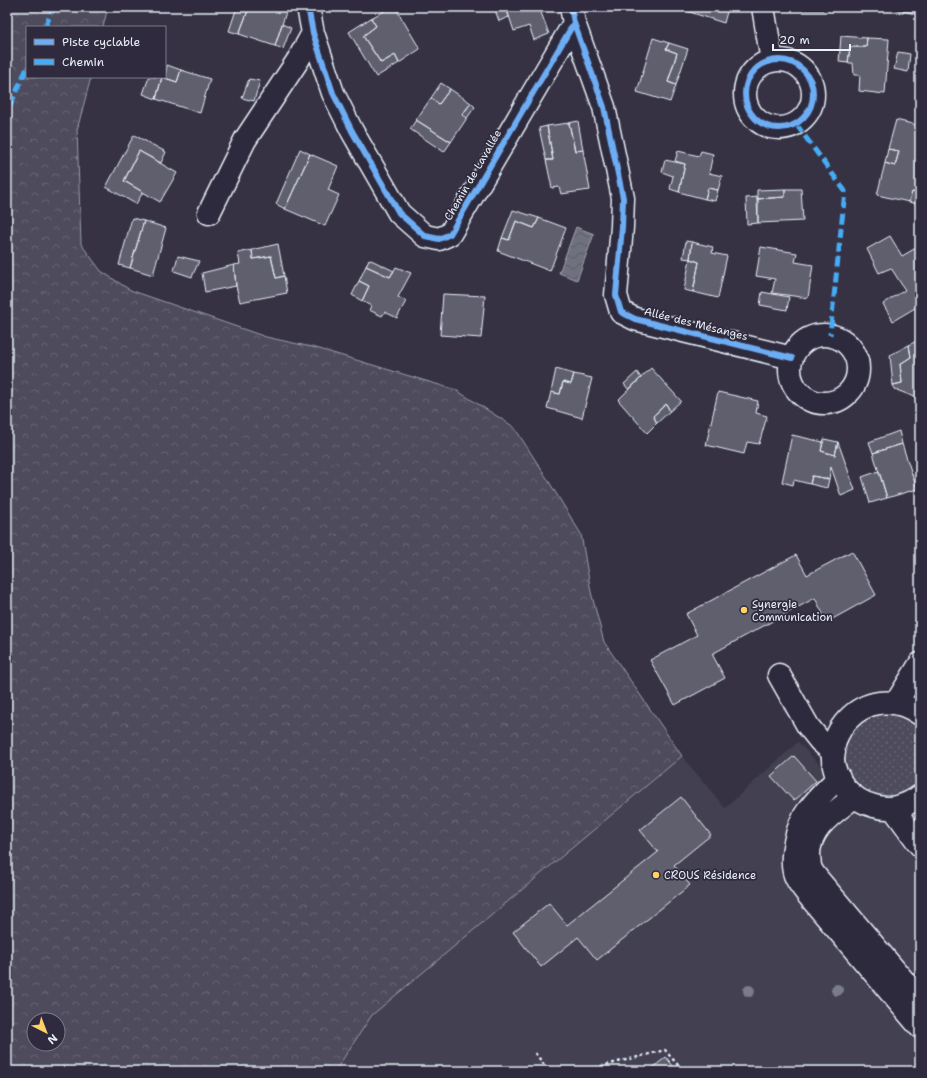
<svg xmlns="http://www.w3.org/2000/svg" width="927" height="1078" viewBox="0 0 927 1078" font-family="'Shantell Sans',sans-serif">
<style>
.built{fill:#433f51}
.green{fill:url(#green-dots);stroke:#9a9eaa}
.forest{fill:url(#forest-crowns);stroke:#9a9eaa;fill-rule:evenodd}
.water{fill:url(#water-waves);stroke:#a0a4af}
.building{fill:#605e6e;stroke:#e8f1f8}
.lines{fill:none;stroke-linecap:round;stroke-linejoin:round}
.minor-casing{stroke:#e8f1f8;stroke-width:25}
.major-casing{stroke:#e8f1f8;stroke-width:25}
.path{stroke:#e8f1f8;stroke-width:2.5;stroke-dasharray:3 3;stroke-linecap:butt}
.minor{stroke:#2f2a3d;stroke-width:22}
.major{stroke:#2f2a3d;stroke-width:22}
.quiet{stroke:#46acf6;stroke-width:5;stroke-dasharray:10 5;stroke-linecap:butt}
.cycleway-casing{stroke:#2f2a3d;stroke-width:8}
.cycleway{stroke:#6dadf4;stroke-width:6}
.tree{fill:#7a7b89}
.poi-dot{fill:#ffd166;stroke:#2f2a3d;stroke-width:1.5}
.labels{text-anchor:middle;dominant-baseline:central;stroke-width:3.5;stroke-linejoin:round;paint-order:stroke}
.street-label{font-size:11px;fill:#e8f1f8;stroke:#2f2a3d}
.poi-label{font-size:11px;fill:#e8f1f8;stroke:#2f2a3d;text-anchor:start}
</style>
<defs>
<pattern id="green-dots" width="8" height="8" patternUnits="userSpaceOnUse"><rect width="8" height="8" fill="#4d4b5c"/><path d="M2 2h.1M6 6h.1" fill="none" stroke="#676574" stroke-width="1.8" stroke-linecap="round"/></pattern>
<pattern id="forest-crowns" width="20" height="18" patternUnits="userSpaceOnUse"><rect width="20" height="18" fill="#4d4b5c"/><path d="M2 6a3 3 0 1 1 6 0M12 15a3 3 0 1 1 6 0" fill="none" stroke="#676574"/></pattern>
<pattern id="water-waves" width="16" height="10" patternUnits="userSpaceOnUse"><rect width="16" height="10" fill="#70717f"/><path d="M0 5q4-4 8 0t8 0" fill="none" stroke="#5b5c64"/></pattern>
</defs>
<rect width="100%" height="100%" fill="#363244"/>
<filter id="ink" filterUnits="userSpaceOnUse"><feTurbulence type="fractalNoise" baseFrequency=".025" numOctaves="2"/><feDisplacementMap in="SourceGraphic" scale="8" xChannelSelector="R" yChannelSelector="G"/><feConvolveMatrix kernelMatrix="1 2 1 2 8 2 1 2 1" color-interpolation-filters="sRGB"/></filter>
<g filter="url(#ink)">
<path class="built" d="M798,742L837,783L879,808L920,845V1071H335L372,1015L682,756L725,808Z"/>
<path class="green" d="M884,712C900,713 908,716 920,727V783C917,786 914,789 911,791C905,795 898,797 891,798C842,802 826,738 869,716C873,714 879,713 884,712Z"/>
<path class="forest" d="M7,7H108L103,27H27V77H91L77,130L81,244L101,271L130,290L266,337L316,348L456,390L514,427L543,472L581,534L591,592L604,642L682,756L372,1015L335,1071H7ZM34,1020H58V1044H34Z"/>
<path class="water" d="M576,227L594,234L577,280L559,273Z"/>
<path class="building" d="M237,7L249,8L239,34L229,31Z
M244,7H282L287,9L275,46L239,34L249,8Z
M392,7H395L420,49L399,63L395,55L381,63L363,36L376,26L371,18Z
M494,7H506L509,17L499,21Z
M506,7H539L549,34L534,40L529,26L514,31Z
M674,7H726L728,8L724,23Z
M803,7H823V10H803Z
M893,7H920V15L893,9Z
M371,18L376,26L363,36L381,63L395,55L399,63L376,77L349,32Z
M282,24L291,28L283,49L275,46Z
M841,36L867,38L866,47H850L848,63L839,62Z
M653,38L669,43L666,49L677,53L668,82L676,85L670,102L637,92Z
M867,38L889,39L885,94L859,91L860,75H854L853,63H848L850,47H866Z
M669,43L688,49L676,85L668,82L677,53L666,49Z
M898,52L910,54L908,72L894,69Z
M167,65L181,70L177,82L162,77H165Z
M181,70L210,79L200,113L156,99L162,77L177,82Z
M149,77H162L156,99L143,94Z
M249,79L260,81L254,101L242,98Z
M441,83L450,89L439,104L431,98Z
M450,89L471,103L462,115L467,118L451,142L416,120L431,98L439,104Z
M471,103L475,107L467,118L462,115Z
M416,120L451,142L444,152L410,129Z
M896,120L920,126V194L912,192L909,202L877,195L885,163L895,166L899,151L888,149Z
M578,121L583,150L575,151L569,123Z
M569,123L575,151L583,150L590,190L561,194L559,187L552,188L546,160H553L547,126Z
M547,126L553,160H546L539,128Z
M134,135L166,152L161,163L139,151L124,181L143,192L136,204L106,187Z
M300,149L310,154L285,209L276,204Z
M888,149L899,151L895,166L885,163Z
M139,151L177,173L160,202L124,181Z
M678,151L699,156L701,151L713,154L709,173L722,176L718,190L708,188L705,199L679,192L685,164L675,161Z
M310,154L338,166L328,190L339,195L325,226L285,209Z
M665,160L685,164L679,192L670,189L673,176L662,172Z
M708,188L718,190L715,201L705,199Z
M785,189V197L757,199V190Z
M785,189H801L803,221L758,223L757,199L785,197Z
M912,192L920,194V205L909,202Z
M758,197V223L747,224L746,198Z
M513,210L539,218L534,228L516,221L509,240L502,238Z
M132,218L144,221L130,268L119,265Z
M539,218L566,228L550,271L498,251L502,238L509,240L516,221L534,228Z
M144,221L166,228L153,275L130,268Z
M890,236L902,256L916,248L920,255V305L893,321L883,304L905,290L891,268L879,273L867,249Z
M686,241L692,242L690,259L683,258Z
M692,242L713,247L712,253L727,256L718,298L693,292L699,262L690,259Z
M278,244L284,276L276,278L271,256L253,259L252,250Z
M761,247L797,253L795,262L813,265L808,298L772,293L775,279L756,276Z
M252,250L253,259L271,256L276,278L284,276L287,293L240,302L236,286L234,265L240,264L238,253Z
M178,256L199,261L192,277L174,271Z
M369,259L394,271L390,277L366,266Z
M690,259L699,262L693,292L684,290Z
M234,265L236,286L205,292L202,273Z
M366,266L390,277L396,267L411,273L398,297L406,301L397,318L385,312L382,316L369,310L371,306L362,301L369,286L359,281Z
M359,281L369,286L362,301L352,295Z
M762,292L789,297L787,310L760,305Z
M443,294L485,296L481,338L440,335Z
M920,339V399L894,389L893,385L902,383L900,364L911,357L909,345Z
M909,345L911,357L900,364L902,383L893,385L890,355Z
M651,368L681,401L670,411L666,404L653,416L657,423L647,433L618,400Z
M556,369L574,374L571,384L563,382L560,394L551,392Z
M637,372L641,378L629,390L624,384Z
M574,374L592,378L582,418L547,408L551,392L560,394L563,382L571,384Z
M718,392L758,401L756,413L767,416L759,444L747,442L744,454L706,445Z
M666,404L670,411L657,423L653,416Z
M899,431L902,444L873,453L869,442Z
M792,435L823,442L821,451L835,455L838,442L855,490L841,496L831,467L829,479L812,476L810,484L794,480L793,485L782,482Z
M824,439L838,442L835,455L821,451Z
M902,444L917,489L887,498L873,453Z
M879,471L887,498L870,503L862,477Z
M812,476L829,479L827,488L810,484Z
M852,551L876,595L827,622L815,598L712,654L725,678L675,705L650,660L697,635L686,614L796,555L807,575Z
M794,756L816,781L794,801L771,776Z
M681,797L711,835L674,865L690,885L597,960L578,937L541,967L513,932L549,903L567,925L658,852L640,830Z
M666,1057L677,1071H649Z"/>
<g class="lines">
<defs>
<path id="minor" d="M308,7L313,33L333,93L352,131L399,213L425,236L439,239L450,234L574,23
M571,7L574,23L604,107L623,198L622,227L616,295L621,312L635,319L792,358
M763,7L772,61
M745 94a34 34 0 1 1 68 0a34 34 0 1 1-68 0Z
M209,213L245,140L298,60L313,33
M790 369a34 34 0 1 1 68 0a34 34 0 1 1-68 0Z
M779,675L808,726L820,741L834,753
M839,777C828,788 816,799 807,812C797,825 790,856 794,872C796,881 803,888 808,895L920,1027
M854,797C834,813 808,828 809,857C810,860 809,865 811,869C813,874 818,879 822,884L920,1000"/>
<path id="major" d="M896,703L920,664
M920,714C865,675 806,744 846,789C854,798 862,803 874,806C890,811 907,806 920,796
M893,808L920,845"/>
</defs>
<use href="#minor" class="minor-casing"/>
<use href="#major" class="major-casing"/>
<path class="path" d="M535,1053L549,1071
M583,1071L665,1050L683,1071"/>
<use href="#minor" class="minor"/>
<use href="#major" class="major"/>
<path class="quiet" d="M45,27L54,7
M7,120L9,108L27,68
M796,124L845,191L830,335"/>
<defs>
<path id="cycleway" d="M308,7L313,33L333,93L352,131L399,213L425,236L439,239L450,234L574,23
M571,7L574,23L604,107L623,198L622,227L616,295L621,312L635,319L792,358
M745 94a34 34 0 1 1 68 0a34 34 0 1 1-68 0Z"/>
</defs>
<use href="#cycleway" class="cycleway-casing"/>
<use href="#cycleway" class="cycleway"/>
</g>
<g class="tree">
<circle cx="837" cy="990" r="6"/>
<circle cx="749" cy="991" r="6"/>
</g>
</g>
<g class="poi-dot">
<circle cx="744" cy="610" r="4"/>
<circle cx="656" cy="875" r="4"/>
</g>
<g class="labels">
<g class="street-label">
<text transform="translate(473 175) rotate(-60)">Chemin de Lavallée</text>
<text transform="translate(696 324) rotate(14)">Allée des Mésanges</text>
</g>
<g class="poi-label">
<text x="752" y="604">Synergie<tspan x="752" dy="13">Communication</tspan></text>
<text x="664" y="875">CROUS Résidence</text>
</g>
</g>
<rect width="927" height="1078" fill="none" stroke="#2f2a3d" stroke-width="24"/>
<rect x="12" y="12" width="903" height="1054" fill="none" stroke="#e8f1f8" stroke-width="1.5" filter="url(#ink)"/>
<rect x="26" y="26" width="140" height="52" fill="#2f2a3d" stroke="#797a88"/>
<rect x="34" y="39" width="20" height="6" fill="#6dadf4" stroke="#797a88"/>
<text x="62" y="46" font-size="12" fill="#e8f1f8">Piste cyclable</text>
<rect x="34" y="59" width="20" height="6" fill="#46acf6" stroke="#797a88"/>
<text x="62" y="66" font-size="12" fill="#e8f1f8">Chemin</text>
<g transform="translate(46 1032) rotate(138)"><circle r="19" fill="#2f2a3d" stroke="#797a88"/>
<path d="M0-3L7 15L0 10L-7 15Z" fill="#ffd166"/>
<text y="-6" font-size="11" font-weight="bold" text-anchor="middle" fill="#e8f1f8">N</text>
</g>
<path d="M773 44v6h77v-6" fill="none" stroke="#e8f1f8" stroke-width="2"/>
<text x="779" y="44" font-size="12" fill="#e8f1f8" stroke="#2f2a3d" stroke-width="3" paint-order="stroke">20 m</text>
</svg>
